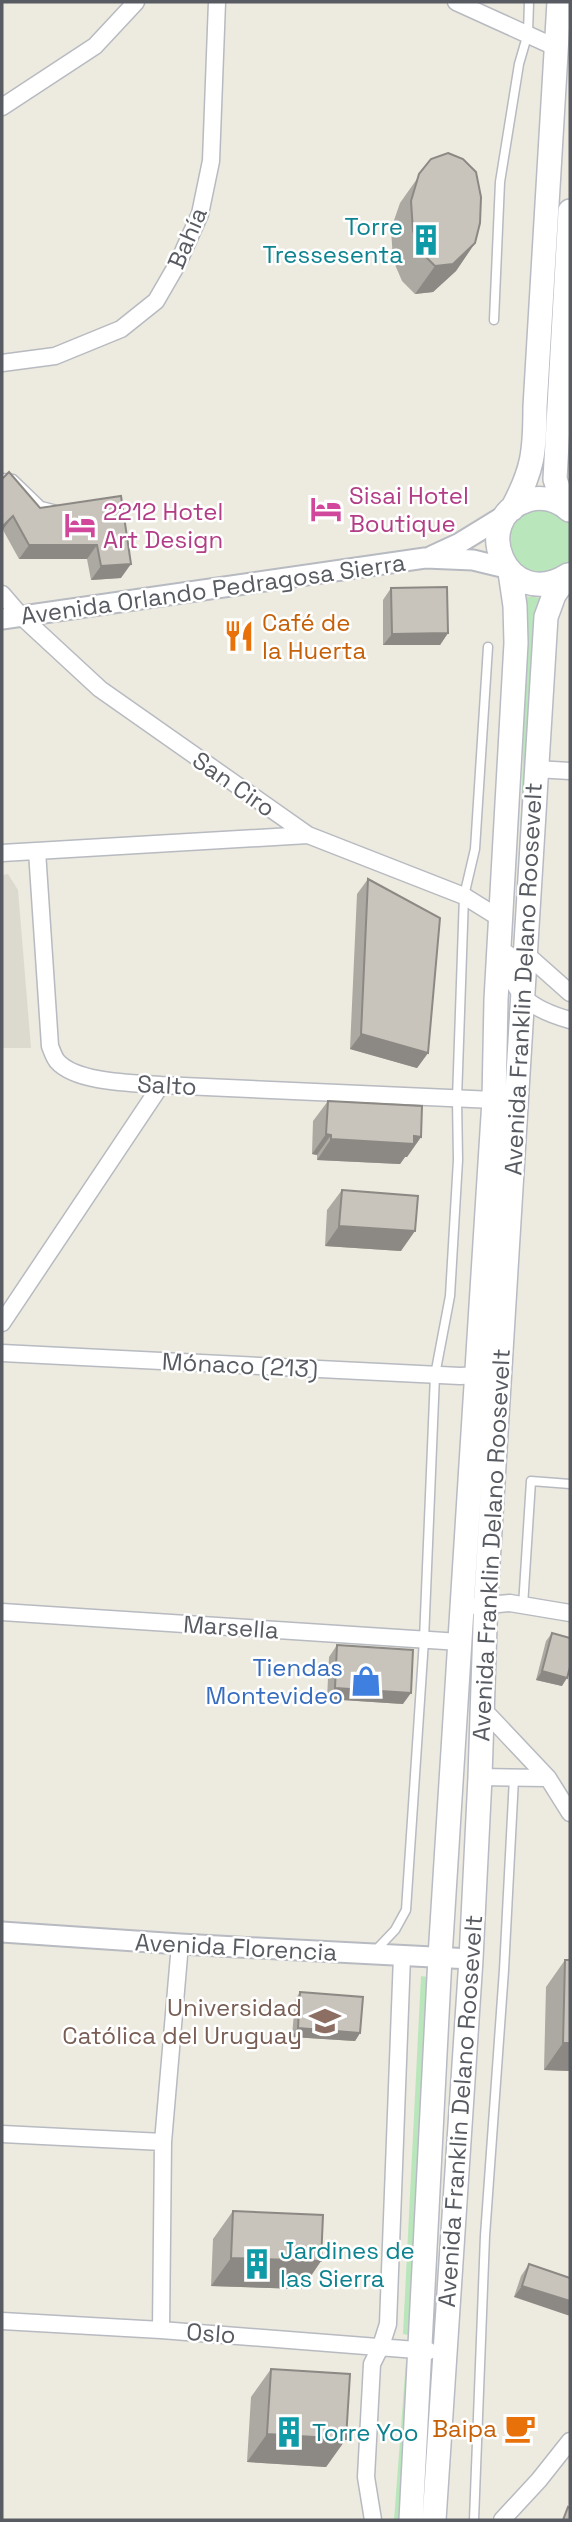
<svg xmlns="http://www.w3.org/2000/svg" width="572" height="2522" viewBox="0 0 572 2522" font-family="'Space Grotesk',sans-serif">
<style>
.education{fill:#dcdace}
.green{fill:#b9e7bb}
.lines{fill:none;stroke-linecap:round;stroke-linejoin:round}
.service-casing{stroke:#b7bac0;stroke-width:11}
.minor-casing{stroke:#b7bac0;stroke-width:19}
.tertiary-casing{stroke:#b7bac0;stroke-width:23}
.secondary-casing{stroke:#b8bbc3;stroke-width:26}
.service{stroke:#fff;stroke-width:8}
.minor{stroke:#fff;stroke-width:16}
.tertiary{stroke:#fff;stroke-width:19}
.secondary{stroke:#fff;stroke-width:23}
.wall{fill:#aca9a2}
.shaded-wall{fill:#8c8984}
.building{fill:#c8c4bc;stroke:#8c8984;stroke-width:2}
.labels{text-anchor:middle;dominant-baseline:central;stroke-width:5;stroke-linejoin:round;paint-order:stroke}
.culture-label{font-size:24px;fill:#0d838f;stroke:#fff;text-anchor:start}
.street-label{font-size:24px;fill:#585c62;stroke:#fff}
.hotel-label{font-size:24px;fill:#b23c85;stroke:#fff;text-anchor:start}
.food-label{font-size:24px;fill:#c56008;stroke:#fff;text-anchor:start}
.shop-label{font-size:24px;fill:#366cbe;stroke:#fff;text-anchor:end}
.education-label{font-size:24px;fill:#785e54;stroke:#fff;text-anchor:end}
</style>
<rect width="100%" height="100%" fill="#edeadf"/>
<path class="education" d="M8,874L18,890L31,1048H2V875Z"/>
<path class="green" d="M544,507L568,521L570,526V561L561,571L535,578L505,552C509,517 509,517 544,507Z
M522,596L542,598L518,907L516,906C522,802 527,700 522,596Z
M421,1976L434,1978L413,2336L403,2334Z
M416,2360L402,2520H394L406,2361Z"/>
<g class="lines">
<defs>
<path id="service" d="M494,320L500,182L519,64L528,33L529,2
M2,478L13,479L41,506L57,510
M523,1606L531,1481L570,1484
M375,1951L395,1930L406,1910L424,1640L435,1375L450,1296L458,1160L457,1099L464,896L475,849L488,647
M474,2520L485,2236L504,1970L514,1778"/>
<path id="minor" d="M456,2L555,47
M2,107L95,46L136,2
M2,363L55,356L121,329L156,301L178,263L200,214L211,161L217,2
M2,594L21,616L100,689L308,835L464,896L501,919
M536,769L570,771
M37,851L50,1046C52,1051 54,1057 57,1061C76,1083 134,1083 161,1085L494,1100
M2,853L308,835
M525,953L570,993
M508,954C508,995 534,1010 570,1020
M2,1323L161,1085
M2,1353L460,1376L478,1375
M476,1606L510,1603L570,1613
M2,1612L460,1642
M481,1707L548,1778L570,1813
M480,1777L548,1778
M2,2134L163,2142
M2,2321L161,2330L429,2351
M161,2330L163,2142L180,1944
M373,2520L366,2477L372,2364L381,2346L388,2324L402,1956
M502,2520L539,2480L570,2441"/>
<path id="tertiary" d="M432,556L458,544L507,514
M2,619L425,558L473,560L506,568
M2,1932L180,1944L471,1959"/>
<path id="secondary" d="M564,505L555,479L570,211
M512,509C533,470 535,452 535,407L559,2
M568,575C506,614 468,518 528,500C543,496 558,500 569,510
M411,2520L440,1957L494,1100L496,1000L516,643L515,606L510,572
M434,2520L471,1959L480,1777L486,1596L546,617L554,595L568,575"/>
</defs>
<use href="#service" class="service-casing"/>
<use href="#minor" class="minor-casing"/>
<use href="#tertiary" class="tertiary-casing"/>
<use href="#secondary" class="secondary-casing"/>
<use href="#service" class="service"/>
<use href="#minor" class="minor"/>
<use href="#tertiary" class="tertiary"/>
<use href="#secondary" class="secondary"/>
</g>
<path class="wall" d="M431,159L475,243L456,271L433,292L415,294L402,281L393,260L391,229L400,203Z
M2,479L40,508L121,496V578L91,580L87,559H19L3,530L2,531Z
M391,588L448,633L440,645H383V600Z
M368,879L428,1053L417,1068L350,1049L357,894Z
M328,1101L421,1137L407,1157H405L400,1164L317,1160V1155L312,1154L313,1121Z
M342,1190L401,1251L325,1246L327,1210Z
M552,1633L562,1686L536,1680L546,1641Z
M337,1645L403,1704L327,1699L329,1657Z
M565,1960L570,2071L544,2070L546,1987Z
M300,1992L360,2033L355,2041L292,2037L295,2000Z
M233,2211L321,2261L302,2289L211,2286L213,2239Z
M529,2264L570,2278L514,2297L521,2276Z
M271,2369L346,2439L326,2467L247,2462L251,2397Z"/>
<path class="shaded-wall" d="M475,243L456,271L433,292L415,294L435,266Z
M13,516L2,531V527Z
M29,545H97L87,559H19Z
M131,564L121,578L91,580L101,566Z
M448,633L440,645H383L392,634Z
M361,1034L428,1053L417,1068L350,1049Z
M326,1134L331,1135L317,1155L312,1154Z
M414,1136L421,1137L407,1157H405L400,1164L317,1160L331,1139Z
M339,1226L415,1231L401,1251L325,1246Z
M542,1671L567,1678L562,1686L536,1680Z
M335,1688L411,1693L403,1704L327,1699Z
M298,2028L360,2033L355,2041L292,2037Z
M563,2043H570V2071L544,2070Z
M231,2258L321,2261L302,2289L211,2286Z
M522,2286L570,2301V2316L514,2297Z
M267,2434L346,2439L326,2467L247,2462Z"/>
<path class="building" d="M448,153L463,159L476,172L481,197L480,223L475,243L453,264L435,266L422,253L413,231L411,201L419,174L431,159Z
M9,472L40,508L121,496L131,564L101,566L97,545H29L13,516L2,527V479Z
M447,587L448,633L392,634L391,588Z
M368,879L440,918L428,1053L361,1034Z
M328,1101L422,1106L421,1137L414,1136V1144L331,1139V1135L326,1134Z
M342,1190L418,1196L415,1231L339,1226Z
M552,1633L570,1638V1667L567,1678L542,1671Z
M337,1645L413,1650L411,1693L335,1688Z
M565,1960H570V2043H563Z
M300,1992L363,1997L360,2033L298,2028Z
M233,2211L323,2215L321,2261L231,2258Z
M529,2264L570,2278V2301L522,2286Z
M271,2369L350,2374L346,2439L267,2434Z
M568,2507L570,2508V2520H563Z"/>
<defs>
<symbol id="building-bare" viewBox="-9 -9 18 18"><path d="M-4-6H4V6H1V3H-1V6H-4ZM-2.5-4.3h1.7v1.8h-1.7ZM.8-4.3h1.7v1.8H.8ZM-2.5-1h1.7V.8h-1.7ZM.8-1h1.7V.8H.8Z" fill="#0f9aa8" stroke="#fff" stroke-width="2.5" paint-order="stroke"/></symbol>
<symbol id="hotel-bare" viewBox="-9 -9 18 18"><path d="M-6-4.5h1.5V1H6V5H4.5V3h-9V5H-6ZM-4 0a1.8 1.8 0 1 1 3.6 0ZM.5 0V-2.5h3Q6-2.5 6 0Z" fill="#d1479c" stroke="#fff" stroke-width="2.5" paint-order="stroke"/></symbol>
<symbol id="restaurant-bare" viewBox="-9 -9 18 18"><path d="M-5-6h1v4h1v-4h1v4h1v-4h1v5L-1.5 .5V6h-2V.5L-5-1ZM5-6V6H3V1.5H1.5Q1.5-4 5-6Z" fill="#e8710a" stroke="#fff" stroke-width="2.5" paint-order="stroke"/></symbol>
<symbol id="shop-bare" viewBox="-9 -9 18 18"><path d="M-5-2.5h2.3a2.7 3.5 0 0 1 5.4 0H5L5.5 6h-11ZM-1.5-2.5h3a1.5 2.3 0 0 0-3 0Z" fill="#3f7fe0" stroke="#fff" stroke-width="2.5" paint-order="stroke"/></symbol>
<symbol id="university-bare" viewBox="-9 -9 18 18"><path d="M0-5L7-2L0 1L-7-2ZM-4 1L0 2.5L4 1V4Q0 6-4 4Z" fill="#8d6e63" stroke="#fff" stroke-width="2.5" paint-order="stroke"/></symbol>
<symbol id="cafe-bare" viewBox="-9 -9 18 18"><path d="M-5.5-4.5H6V0H3Q3 3.5 0 3.5H-2.5Q-5.5 3.5-5.5 0ZM3-3.2v2h1.7v-2ZM-6 4.5H4V6H-6Z" fill="#e8710a" stroke="#fff" stroke-width="2.5" paint-order="stroke"/></symbol>
</defs>
<g fill-rule="evenodd">
<use href="#building-bare" x="404" y="218" width="44" height="44"/>
<use href="#hotel-bare" x="304" y="487" width="44" height="44"/>
<use href="#hotel-bare" x="58" y="503" width="44" height="44"/>
<use href="#restaurant-bare" x="217" y="614" width="44" height="44"/>
<use href="#shop-bare" x="344" y="1659" width="44" height="44"/>
<use href="#university-bare" x="303" y="1999" width="44" height="44"/>
<use href="#building-bare" x="235" y="2242" width="44" height="44"/>
<use href="#cafe-bare" x="498" y="2406" width="44" height="44"/>
<use href="#building-bare" x="267" y="2410" width="44" height="44"/>
</g>
<g class="labels">
<g class="culture-label">
<text x="403" y="226" text-anchor="end">Torre<tspan x="403" dy="28">Tressesenta</tspan></text>
<text x="280" y="2250">Jardines de<tspan x="280" dy="28">las Sierra</tspan></text>
<text x="312" y="2432">Torre Yoo</text>
</g>
<g class="street-label">
<text transform="translate(187 238) rotate(-67)">Bahía</text>
<text transform="translate(213 589) rotate(-8)">Avenida Orlando Pedragosa Sierra</text>
<text transform="translate(234 784) rotate(35)">San Ciro</text>
<text transform="translate(523 979) rotate(-87)">Avenida Franklin Delano Roosevelt</text>
<text transform="translate(167 1085) rotate(3)">Salto</text>
<text transform="translate(240 1365) rotate(3)">Mónaco (213)</text>
<text transform="translate(491 1545) rotate(-87)">Avenida Franklin Delano Roosevelt</text>
<text transform="translate(231 1627) rotate(4)">Marsella</text>
<text transform="translate(236 1947) rotate(3)">Avenida Florencia</text>
<text transform="translate(460 2111) rotate(-86)">Avenida Franklin Delano Roosevelt</text>
<text transform="translate(211 2333) rotate(4)">Oslo</text>
</g>
<g class="hotel-label">
<text x="349" y="495">Sisai Hotel<tspan x="349" dy="28">Boutique</tspan></text>
<text x="103" y="511">2212 Hotel<tspan x="103" dy="28">Art Design</tspan></text>
</g>
<g class="food-label">
<text x="262" y="622">Café de<tspan x="262" dy="28">la Huerta</tspan></text>
<text x="497" y="2428" text-anchor="end">Baipa</text>
</g>
<g class="shop-label">
<text x="343" y="1667">Tiendas<tspan x="343" dy="28">Montevideo</tspan></text>
</g>
<g class="education-label">
<text x="302" y="2007">Universidad<tspan x="302" dy="28">Católica del Uruguay</tspan></text>
</g>
</g>
<rect width="572" height="2522" fill="none" stroke="#585c62" stroke-width="7"/>
</svg>
